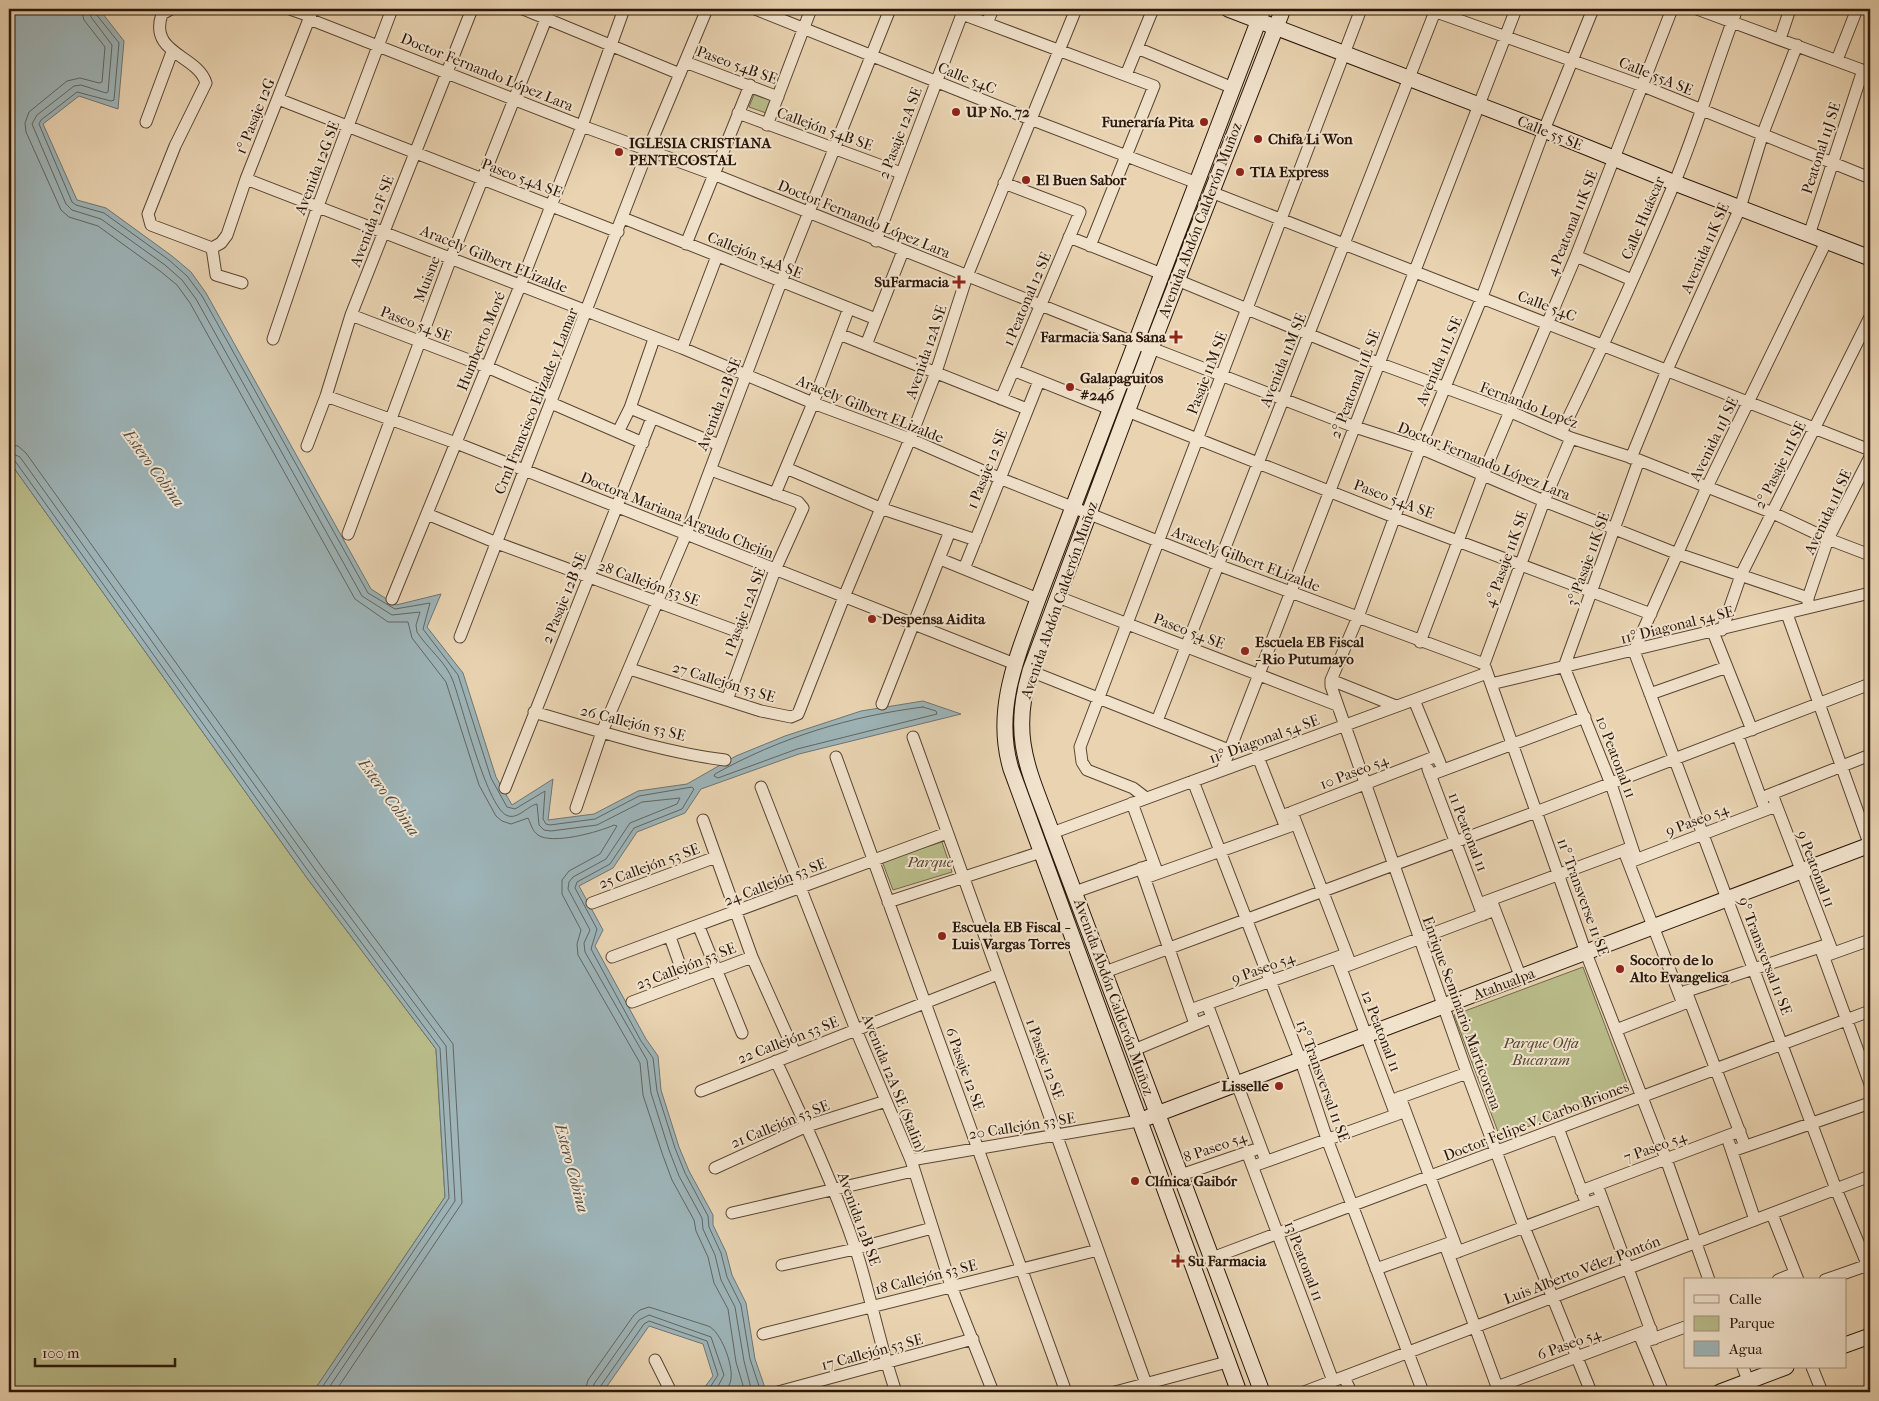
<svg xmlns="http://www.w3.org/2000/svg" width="1879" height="1401" viewBox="0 0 1879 1401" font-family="'IM FELL French Canon',serif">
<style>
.green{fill:#b9bc8a;stroke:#71694a}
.water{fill:#9db4b8;stroke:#6f7572}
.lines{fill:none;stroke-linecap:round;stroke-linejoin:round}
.shore{stroke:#636560;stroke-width:1}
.street-casing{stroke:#594533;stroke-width:13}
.secondary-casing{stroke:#291609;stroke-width:17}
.street{stroke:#f1e2cc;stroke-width:11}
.secondary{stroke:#f1e2cc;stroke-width:15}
.poi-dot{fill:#8f2418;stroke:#f1e2cc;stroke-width:2}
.labels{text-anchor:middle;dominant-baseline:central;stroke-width:4;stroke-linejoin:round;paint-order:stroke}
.street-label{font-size:15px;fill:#291609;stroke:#f1e2cc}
.poi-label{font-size:15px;font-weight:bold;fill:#291609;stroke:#f1e2cc;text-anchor:start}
.park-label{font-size:15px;font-style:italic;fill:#544830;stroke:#f1e2cc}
.water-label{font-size:16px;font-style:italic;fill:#524d46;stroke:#f1e2cc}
</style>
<rect width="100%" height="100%" fill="#e9d3b1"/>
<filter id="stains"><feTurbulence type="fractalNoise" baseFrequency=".004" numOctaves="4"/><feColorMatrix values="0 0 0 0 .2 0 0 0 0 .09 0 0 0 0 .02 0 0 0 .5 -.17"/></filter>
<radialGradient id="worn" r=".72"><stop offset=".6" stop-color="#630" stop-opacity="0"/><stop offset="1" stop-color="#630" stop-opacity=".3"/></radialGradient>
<path class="green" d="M755,92L772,98L766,113L749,107Z
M9,461L307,878L436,1049L445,1197L313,1392H9Z
M942,842L952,872L893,890L882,861Z
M1583,967L1629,1089L1500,1137L1454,1015Z"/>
<path class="water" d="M9,9H99L124,41L118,109L79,96L43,124L77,200L106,208L172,256L191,272L206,293L371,589L396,605L441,594L427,627L463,673L496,777L512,805L553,779L548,820L594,814L638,791L687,784L736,756L785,736L861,711L923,701L961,714L799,754L701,789L685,813L637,832L613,868L579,886L603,930L595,946L646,1039L658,1056L661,1090L679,1147L689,1171L713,1215V1225L726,1252L732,1275L746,1303L755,1359L764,1385L763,1392H701L713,1376L703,1344L649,1326L603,1392H313L445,1197L436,1049L307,878L9,461Z"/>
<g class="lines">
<path class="shore" d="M81,9L84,20L105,47L102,82L99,83L80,78L67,81L29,112L25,123L26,132L61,210L69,217L98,226L160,271L177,285L190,303L355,599L388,622H408L412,638L446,682L479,785L496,816L502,821L511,824L528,818C531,824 532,831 538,835C552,845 599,832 614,825L617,826L600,854L569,871L562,880V894L581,930L577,944L578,955L640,1063L643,1095L662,1153L672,1180L694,1220L696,1231L708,1257L714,1283L728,1309L736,1362L745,1392
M89,9L91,17L112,45L108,92L106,93L81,85L74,86L37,115L32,124L66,204L72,210L101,219L165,265L182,280L196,299L362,596L392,615L420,612L416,625L417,632C427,648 447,663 453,681C462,705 486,804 506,815C517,821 527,806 537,804L539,825L544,830L551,831L597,825L642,802L680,798L677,804L630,823L606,859L573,877L569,882L568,889L590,930L584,943L585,952L647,1060L651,1093L669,1150L679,1176L702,1218L703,1229L715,1255L721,1280L735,1307L744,1361L752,1392
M95,9L96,14L119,43L114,100L111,101L77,92L41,120L39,124L72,202L76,205L104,213L169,260L187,276L202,296L368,593L395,609L430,603L423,629L458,675L491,778L507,807L515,809L545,791L543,819L546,824L550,825L595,819L639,796L692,787L694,789L682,809L634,828L610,864L577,882L575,888L597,929L591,949L641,1041L653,1058L657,1091L675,1148L685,1173L708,1216L709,1227L721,1253L727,1277L741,1305L750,1359L759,1386V1392
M9,445L18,446L26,453L322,867L453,1044L462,1203L335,1392
M9,452L20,457L316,871L446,1046L455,1201L326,1392
M9,459L15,461L311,875L440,1048L449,1198L319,1392
M923,707L936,711L937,714L797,749L718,778L714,776L715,774C779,738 851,716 923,707Z
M585,1392L588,1380L634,1315L640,1310L649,1307L708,1326C721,1331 733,1365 731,1378C731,1384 727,1388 724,1392
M593,1392L594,1384L639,1320L649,1315L711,1337L724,1375L715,1392
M599,1392L600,1387L644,1324L649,1321L707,1341L718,1375L707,1392"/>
<defs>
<path id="street" d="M171,9L162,14C148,54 198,55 206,83L175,146L148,214L151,225L212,248L221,243L227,235L246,179L313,9
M290,9L310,16
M523,9L680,74
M755,9L1030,119L1197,183
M1428,9L1643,86L1870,178
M1697,9L1870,73
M962,14L1154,86L1090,246
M309,19L582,126L713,174L1143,346
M987,23L993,9
M1780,39L1790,9
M1137,48L1233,88
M1837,60L1857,9
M685,62L778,97
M1126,75L1153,9
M278,99L618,232
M738,113L901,173
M146,122L172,52
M767,125L811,9
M246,179L682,348L813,403L910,439L999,478L1218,565L1484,664
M1211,192L1870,450
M623,218L876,319
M1809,235L1863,70
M1069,237L1162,274
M876,241L964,9
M1826,242L1707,487L1634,651L1836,1189L1870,1271
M686,244L750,85
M212,248L216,275L242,283
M1576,256L1632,280
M1177,280L1378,363L1511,412L1571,438L1639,460L1773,513L1828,539L1870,555
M351,315L487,367L553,396
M839,334L1027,409
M273,339L318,206L392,9
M866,345L903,251
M682,348L717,256
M1151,348L1355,427L1420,448L1544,501L1678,554L1808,598
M1013,370L1110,409
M326,396L456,443L1015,664
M1001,399L1080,212L1004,183
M551,403L643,443
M630,408L719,445
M1127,411L1394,517L1651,614
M618,432L630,408L654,339
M1561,433C1601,351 1639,268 1674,184C1698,126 1715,67 1737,9
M307,446L326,396L351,315L472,9
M1631,458L1667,370L1740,208L1763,133L1797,45
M786,468L880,508L976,540
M711,470L798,502L803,508L775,570L727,700
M775,494L813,403L849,308
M427,514L497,543L750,636
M348,534L451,258L550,9
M940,559L1038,599
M964,569L1039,381
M1058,597L1337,705
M392,599L520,286L582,126L624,9
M1808,604V598L1828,539L1870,457
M1787,614L1870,846
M1722,630L1741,575L1870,317
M1713,632L1752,730
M460,637L648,150L707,9
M1420,642L1483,475L1576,256L1672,9
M1484,664L1586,953L1666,1159L1709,1280
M1484,664L1544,501L1571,438
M630,669L761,711L791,717L798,714L844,597L910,439L936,372L967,276L1076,9
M1030,671L1229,750
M1331,680L1396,706
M1491,684L1870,593
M1650,694L1727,667
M1414,700L1440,763
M882,704L950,531
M534,712C596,730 661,752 725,760
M1157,721L1436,9
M1738,736L1763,804
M913,737L1149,1392
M836,757L1066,1392
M1258,757L1284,823
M1428,769L1483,915
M1222,770L1516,9
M1430,775L1585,717
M1193,781L1301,1061L1327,1139L1423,1392
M761,787L856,1030L911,1160L951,1286L993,1392
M505,788L652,418
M1772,794L1833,953
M1146,798L1133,788L1087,770L1082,762L1080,747L1361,9
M1761,798L1870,755
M1132,803L1156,869
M576,808L602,732L686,534L781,282L890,9
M1292,812L1349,960
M1282,816L1437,756
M703,820L752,957L795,1053
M1052,833L1487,673
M1624,851L1683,1004
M1636,859L1611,784L1564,667L1639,460
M1630,862L1776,806
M1141,868L1195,1024
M1145,878L1296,824
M1075,892L1154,864
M888,902L1041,852
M592,903L716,857
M1479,904L1630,848
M1493,905L1521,978
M699,927L742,1033
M670,937L686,982
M1820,947L1870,1084
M1828,955L1870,940
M612,957L947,833
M1337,958L1396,1115
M1341,968L1495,910
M1105,972L1536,812L1870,684
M1686,991L1745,1146
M1681,993L1829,944
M632,1002L752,957
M1207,1004L1266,1161
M1190,1010L1346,954
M1616,1030L1688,1002
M1134,1050L1211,1018
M776,1061C805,1123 834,1185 856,1250C871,1297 880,1346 896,1392
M701,1091L998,974
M1400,1097L1458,1252
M1393,1100L1467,1073
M1558,1128L1584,1197
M1729,1143L1755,1220
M1732,1151L1870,1103
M1247,1152L1333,1381
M911,1160L1138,1121
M1259,1164L1401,1113
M715,1168L807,1126L886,1101
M1181,1175L1254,1150
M1597,1185L1654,1339
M1581,1191L1740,1131
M732,1213L913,1171
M1772,1214L1798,1280
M1445,1245L1499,1392
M1449,1255L1602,1198
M1212,1258L1870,1011
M782,1265L855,1249L932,1228
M1376,1269L1452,1242
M1778,1280L1795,1273
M1825,1280L1868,1265
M763,1334L1098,1250
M1639,1334L1663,1392
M1647,1341L1685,1327
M655,1360L671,1392
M1743,1367L1752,1392
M1812,1367L1822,1392
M1344,1377L1351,1392
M1497,1387L1651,1329
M778,1392L973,1339
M1115,1392L1227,1362
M1304,1392L1870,1176
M1591,1392L1524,1227L1467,1073L1331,686V680L1358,617L1420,448L1482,297L1544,130L1593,9"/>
<path id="secondary" d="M1228,9L1544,130L1675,183L1870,258
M1149,1117L1870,845
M1845,1345L1870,1336
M1239,1392L1011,769C993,709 1018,655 1038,599L1263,9
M1262,1392L1052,833C1029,770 1010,739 1030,671L1151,348L1283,9
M1720,1392L1786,1367"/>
</defs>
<use href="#street" class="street-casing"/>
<use href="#secondary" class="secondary-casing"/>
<use href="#street" class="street"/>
<use href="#secondary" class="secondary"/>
</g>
<g class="poi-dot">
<circle cx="956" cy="112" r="5"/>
<circle cx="1204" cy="122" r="5"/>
<circle cx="1258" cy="139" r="5"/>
<circle cx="619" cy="152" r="5"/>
<circle cx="1240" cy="172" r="5"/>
<circle cx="1026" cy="180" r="5"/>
<path d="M956.5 274.5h5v5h5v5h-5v5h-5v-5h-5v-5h5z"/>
<path d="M1173.5 329.5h5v5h5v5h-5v5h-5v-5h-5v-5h5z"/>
<circle cx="1070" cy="387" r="5"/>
<circle cx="872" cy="619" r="5"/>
<circle cx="1245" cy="651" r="5"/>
<circle cx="942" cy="936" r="5"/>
<circle cx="1620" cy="969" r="5"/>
<circle cx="1279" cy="1086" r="5"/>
<circle cx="1135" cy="1181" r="5"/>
<path d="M1175.5 1253.5h5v5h5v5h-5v5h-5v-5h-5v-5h5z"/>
</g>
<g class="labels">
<g class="street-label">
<text transform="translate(737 65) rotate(20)">Paseo 54B SE</text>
<text transform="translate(487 72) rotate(22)">Doctor Fernando López Lara</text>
<text transform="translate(1656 76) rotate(22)">Calle 55A SE</text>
<text transform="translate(967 78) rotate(22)">Calle 54C</text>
<text transform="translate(255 116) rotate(-68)">1° Pasaje 12G</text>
<text transform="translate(825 129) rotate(20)">Callejón 54B SE</text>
<text transform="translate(900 133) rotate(-69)">2 Pasaje 12A SE</text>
<text transform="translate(1550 133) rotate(22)">Calle 55 SE</text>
<text transform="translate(1821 148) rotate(-72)">Peatonal 11J SE</text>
<text transform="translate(317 168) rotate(-69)">Avenida 12G SE</text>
<text transform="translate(522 178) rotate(21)">Paseo 54A SE</text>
<text transform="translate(1643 218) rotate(-67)">Calle Huáscar</text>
<text transform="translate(864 219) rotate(22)">Doctor Fernando López Lara</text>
<text transform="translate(1200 220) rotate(-69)">Avenida Abdón Calderón Muñoz</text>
<text transform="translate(372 221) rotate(-69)">Avenida 12F SE</text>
<text transform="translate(1572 223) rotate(-68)">4 Peatonal 11K SE</text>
<text transform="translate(1705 248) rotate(-66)">Avenida 11K SE</text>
<text transform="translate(755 255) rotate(22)">Callejón 54A SE</text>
<text transform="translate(494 259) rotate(22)">Aracely Gilbert ELizalde</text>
<text transform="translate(427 279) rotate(-69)">Muisne</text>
<text transform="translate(1027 299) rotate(-67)">1 Peatonal 12 SE</text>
<text transform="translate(1547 306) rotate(21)">Calle 54C</text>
<text transform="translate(416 324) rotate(21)">Paseo 54 SE</text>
<text transform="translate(481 341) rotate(-68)">Humberto Moré</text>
<text transform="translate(926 352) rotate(-71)">Avenida 12A SE</text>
<text transform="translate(1283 360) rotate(-68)">Avenida 11M SE</text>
<text transform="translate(1439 361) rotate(-67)">Avenida 11L SE</text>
<text transform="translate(1207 373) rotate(-69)">Pasaje 11M SE</text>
<text transform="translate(1355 384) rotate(-69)">2° Peatonal 11L SE</text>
<text transform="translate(536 401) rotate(-68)">Crnl Francisco Elizade y Lamar</text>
<text transform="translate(719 404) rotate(-69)">Avenida 12B SE</text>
<text transform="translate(1529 405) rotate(21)">Fernando Lopéz</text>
<text transform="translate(870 409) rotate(22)">Aracely Gilbert ELizalde</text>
<text transform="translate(1714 439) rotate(-64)">Avenida 11J SE</text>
<text transform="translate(1484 461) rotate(22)">Doctor Fernando López Lara</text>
<text transform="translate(1780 465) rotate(-63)">2° Pasaje 11I SE</text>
<text transform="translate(987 469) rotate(-68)">1 Pasaje 12 SE</text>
<text transform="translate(1394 499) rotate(21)">Paseo 54A SE</text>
<text transform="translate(1828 512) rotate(-65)">Avenida 11I SE</text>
<text transform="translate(677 515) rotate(22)">Doctora Mariana Argudo Chejín</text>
<text transform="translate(1246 559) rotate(21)">Aracely Gilbert ELizalde</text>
<text transform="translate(1506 559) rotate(-70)">4° Pasaje 11K SE</text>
<text transform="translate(1588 559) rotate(-70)">3° Pasaje 11K SE</text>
<text transform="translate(649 583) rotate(20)">28 Callejón 53 SE</text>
<text transform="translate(564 598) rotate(-68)">2 Pasaje 12B SE</text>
<text transform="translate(1059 600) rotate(-71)">Avenida Abdón Calderón Muñoz</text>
<text transform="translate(744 612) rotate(-69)">1 Pasaje 12A SE</text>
<text transform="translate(1677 625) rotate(-14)">11° Diagonal 54 SE</text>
<text transform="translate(1189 631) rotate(21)">Paseo 54 SE</text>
<text transform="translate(724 682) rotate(17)">27 Callejón 53 SE</text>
<text transform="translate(633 723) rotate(14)">26 Callejón 53 SE</text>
<text transform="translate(1264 739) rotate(-20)">11° Diagonal 54 SE</text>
<text transform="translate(1616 757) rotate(69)">10 Peatonal 11</text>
<text transform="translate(1354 772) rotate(-21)">10 Paseo 54</text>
<text transform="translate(1697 820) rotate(-21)">9 Paseo 54</text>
<text transform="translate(1468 832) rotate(69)">11 Peatonal 11</text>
<text transform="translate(649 866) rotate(-20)">25 Callejón 53 SE</text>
<text transform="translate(1816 869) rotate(69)">9 Peatonal 11</text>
<text transform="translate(775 882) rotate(-21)">24 Callejón 53 SE</text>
<text transform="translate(1583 897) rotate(70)">11° Transverse 11 SE</text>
<text transform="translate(1765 956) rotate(69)">9° Transversal 11 SE</text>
<text transform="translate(686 966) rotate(-21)">23 Callejón 53 SE</text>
<text transform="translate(1263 968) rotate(-20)">9 Paseo 54</text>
<text transform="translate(1504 984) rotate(-21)">Atahualpa</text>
<text transform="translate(1114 997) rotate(70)">Avenida Abdón Calderón Muñoz</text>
<text transform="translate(1462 1013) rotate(70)">Enrique Seminario Marticorena</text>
<text transform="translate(1381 1031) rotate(69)">12 Peatonal 11</text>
<text transform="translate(788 1040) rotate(-21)">22 Callejón 53 SE</text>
<text transform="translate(1045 1059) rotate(70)">1 Pasaje 12 SE</text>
<text transform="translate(965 1069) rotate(70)">6 Pasaje 12 SE</text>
<text transform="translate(1323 1081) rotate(70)">13° Transversal 11 SE</text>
<text transform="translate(894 1083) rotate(68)">Avenida 12A SE (Stalin)</text>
<text transform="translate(1536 1121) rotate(-21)">Doctor Felipe V. Carbo Briones</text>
<text transform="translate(780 1124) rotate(-22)">21 Callejón 53 SE</text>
<text transform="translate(1022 1126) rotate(-9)">20 Callejón 53 SE</text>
<text transform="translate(1215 1147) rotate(-19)">8 Paseo 54</text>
<text transform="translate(1655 1147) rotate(-20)">7 Paseo 54</text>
<text transform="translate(859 1219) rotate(70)">Avenida 12B SE</text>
<text transform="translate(1304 1261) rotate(69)">13 Peatonal 11</text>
<text transform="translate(1582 1270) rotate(-21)">Luis Alberto Vélez Pontón</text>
<text transform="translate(926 1277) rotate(-14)">18 Callejón 53 SE</text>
<text transform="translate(1569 1344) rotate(-20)">6 Paseo 54</text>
<text transform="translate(872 1352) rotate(-15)">17 Callejón 53 SE</text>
</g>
<g class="poi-label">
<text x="966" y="112">UP No. 72</text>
<text x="1194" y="122" text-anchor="end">Funeraría Pita</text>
<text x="1268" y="139">Chifa Li Won</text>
<text x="629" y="143">IGLESIA CRISTIANA<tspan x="629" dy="17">PENTECOSTAL</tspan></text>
<text x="1250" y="172">TIA Express</text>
<text x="1036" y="180">El Buen Sabor</text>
<text x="949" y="282" text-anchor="end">SuFarmacia</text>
<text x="1166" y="337" text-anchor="end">Farmacia Sana Sana</text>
<text x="1080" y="378">Galapaguitos<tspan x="1080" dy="17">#246</tspan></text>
<text x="882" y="619">Despensa Aidita</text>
<text x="1255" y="642">Escuela EB Fiscal<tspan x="1255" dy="17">- Rio Putumayo</tspan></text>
<text x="952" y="927">Escuela EB Fiscal -<tspan x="952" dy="17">Luis Vargas Torres</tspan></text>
<text x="1630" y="960">Socorro de lo<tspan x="1630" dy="17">Alto Evangelica</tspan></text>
<text x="1269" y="1086" text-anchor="end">Lisselle</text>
<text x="1145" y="1181">Clínica Gaibór</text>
<text x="1188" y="1261">Su Farmacia</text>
</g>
<g class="park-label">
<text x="930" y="862">Parque</text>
<text x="1541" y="1043">Parque Olfa<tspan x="1541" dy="17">Bucaram</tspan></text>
</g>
<g class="water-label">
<text transform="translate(154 468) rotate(54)">Estero Cobina</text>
<text transform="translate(389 797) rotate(54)">Estero Cobina</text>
<text transform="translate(572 1168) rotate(75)">Estero Cobina</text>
</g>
</g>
<rect width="1879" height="1401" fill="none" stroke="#e9d3b1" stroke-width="30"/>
<rect x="10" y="10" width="1859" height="1381" fill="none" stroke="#291609" stroke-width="2.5"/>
<rect x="15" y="15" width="1849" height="1371" fill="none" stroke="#291609"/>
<rect x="1684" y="1278" width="162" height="90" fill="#f1e2cc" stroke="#a1907e"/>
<rect x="1694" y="1295" width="25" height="8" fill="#f1e2cc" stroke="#a1907e"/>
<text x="1729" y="1304" font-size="15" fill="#291609">Calle</text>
<rect x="1694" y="1316" width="25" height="15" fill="#b9bc8a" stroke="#a1907e"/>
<text x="1729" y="1328" font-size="15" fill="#291609">Parque</text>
<rect x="1694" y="1341" width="25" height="15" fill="#9db4b8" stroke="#a1907e"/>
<text x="1729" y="1354" font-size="15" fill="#291609">Agua</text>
<path d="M35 1358v8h140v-8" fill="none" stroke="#291609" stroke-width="2.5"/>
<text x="42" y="1358" font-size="15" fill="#291609" stroke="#f1e2cc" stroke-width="4" paint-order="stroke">100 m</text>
<rect width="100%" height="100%" filter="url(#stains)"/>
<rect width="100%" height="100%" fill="url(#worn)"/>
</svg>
